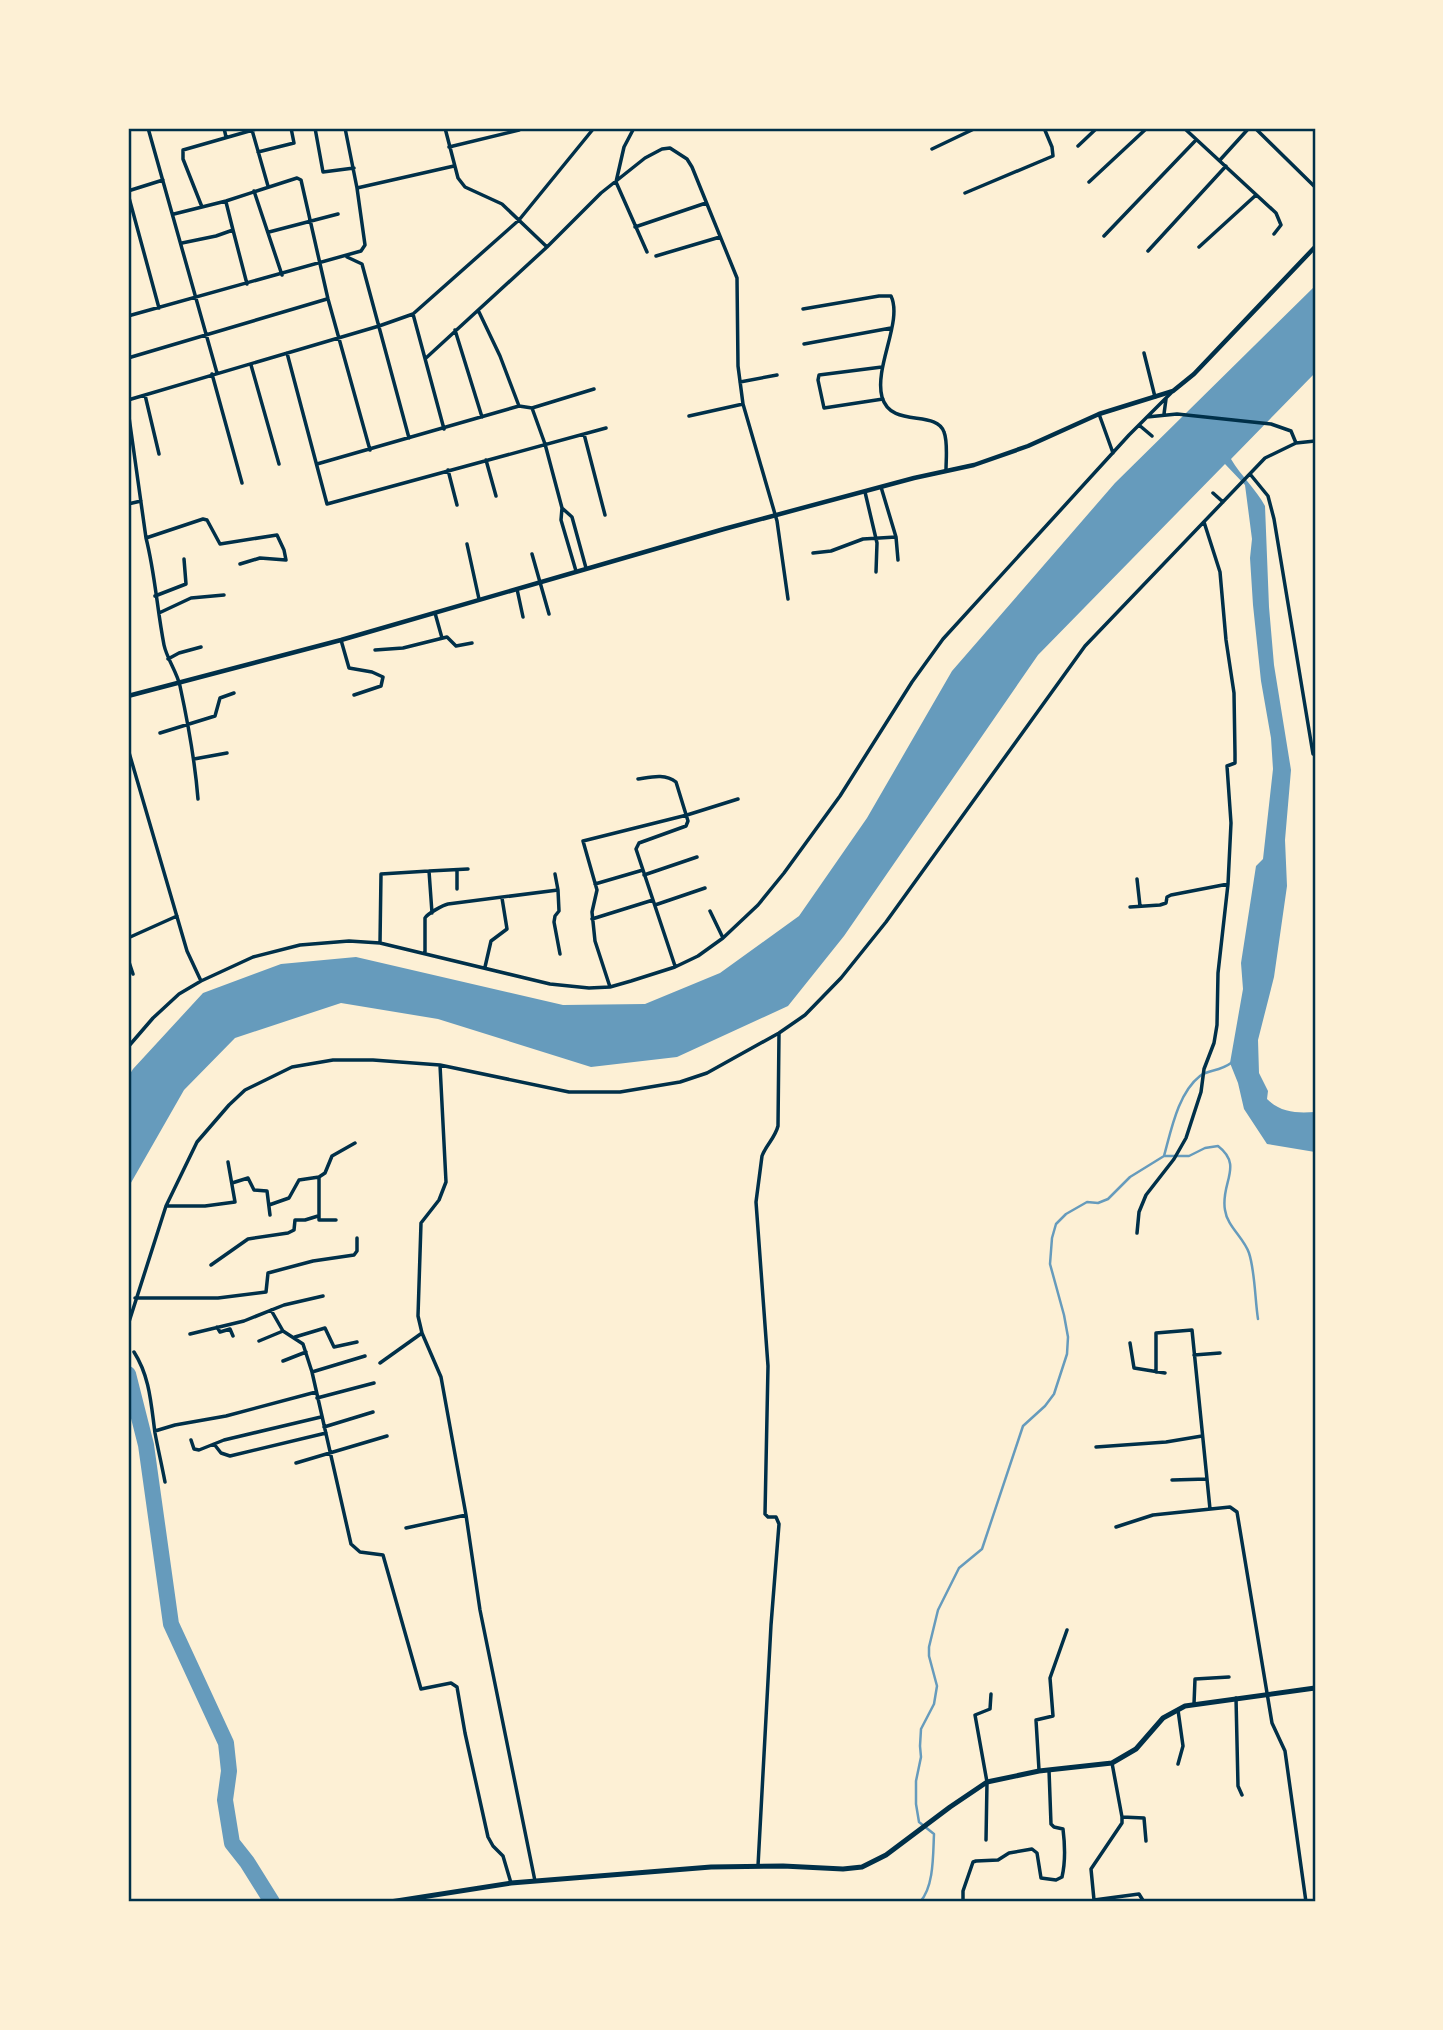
<svg xmlns="http://www.w3.org/2000/svg" width="1443" height="2030" viewBox="0 0 1443 2030" font-family="'Asap Condensed',sans-serif">
<style>
.water{fill:#669bbc}
.lines{fill:none;stroke-linecap:round;stroke-linejoin:round}
.stream{stroke:#669bbc;stroke-width:2.5}
.river{stroke:#669bbc;stroke-width:16}
.minor{stroke:#003049;stroke-width:3.5}
.tertiary{stroke:#003049;stroke-width:4.5}
.secondary{stroke:#003049;stroke-width:5}
.neatline{fill:none;stroke:#003049;stroke-width:2.5}
</style>
<rect width="100%" height="100%" fill="#fdf0d5"/>
<path class="water" d="M1315,286V373L1231,459C1241,476 1256,489 1265,506L1269,607L1274,665L1291,770L1285,840L1287,886L1274,977L1258,1040L1259,1073L1268,1091L1267,1099C1281,1113 1297,1113 1315,1112V1152L1267,1144L1244,1109L1238,1083L1230,1063L1243,989L1241,963L1256,866L1263,859L1273,769L1271,738L1261,681L1253,605L1250,558L1252,539L1245,485L1225,464L1038,655L844,936L788,1006L677,1057L591,1067L438,1019L341,1003L235,1038L184,1090L128,1188V1077L133,1069L203,993L281,964L356,957L563,1005L645,1004L720,973L799,916L867,818L952,671L1115,483Z"/>
<g class="lines">
<path class="stream" d="M1164,1156H1189L1205,1148L1218,1146C1244,1166 1220,1183 1225,1210C1227,1226 1244,1238 1249,1253C1255,1271 1255,1300 1258,1319
M920,1902C934,1887 933,1855 934,1834L919,1822L916,1804V1781L921,1757L920,1746L921,1729L934,1704L937,1686L929,1656V1647L938,1610L959,1568L982,1549L1023,1426L1045,1406L1054,1394L1067,1354L1068,1337L1064,1315L1050,1264L1052,1238L1056,1224L1066,1214L1087,1202L1098,1203L1108,1199L1130,1177L1164,1156C1171,1131 1178,1093 1200,1076C1209,1069 1219,1072 1231,1063"/>
<path class="river" d="M128,1374L146,1445L171,1624L226,1743L229,1771L225,1800L232,1843L247,1862L272,1902"/>
<path class="minor" d="M148,128L217,373
M224,128L226,137
M315,128L323,172L354,168
M345,128L357,188L454,166
M445,128L458,178L465,187L502,204L547,247
M634,128L624,147L616,182L647,252
M1184,128L1276,213L1281,225L1274,234
M1255,128L1315,187
M252,130L268,186
M1078,146L1097,128
M449,147L519,130
M932,149L976,128
M258,152L294,143L291,128
M1220,160L1249,128
M1089,182L1147,128
M128,191L163,180
M254,191L282,275
M965,193L1053,156L1052,147L1044,128
M128,194L159,308
M202,207L183,159V150L260,128
M174,214L226,201L297,178L301,180L328,299L370,450
M635,227L706,203
M233,230L247,284
M269,232L338,214
M1104,236L1196,140
M182,243L216,236L233,230L226,202
M1199,247L1256,195
M1148,251L1226,166
M656,256L720,237
M347,257L362,264L409,438
M803,309L879,296H891C903,321 874,367 882,397C891,429 936,409 944,432C948,442 946,459 946,470
M479,312L500,356L519,406
M413,314L444,429
M128,316L361,251L365,245L357,188
M455,330L482,417
M804,344L891,328
M287,353L327,504L606,428
M1144,353L1155,397
M128,358L327,299
M426,358L547,247L601,193L645,158L662,149L670,148L687,159L692,167L737,278L738,366L743,404L777,521L788,599
M251,365L279,464
M882,367L819,375L818,380L824,408L883,399
M212,374L242,483
M740,382L777,375
M145,395L159,454
M128,400L379,326L413,314L519,220L594,128
M532,408L545,444L562,508L561,520L576,571
M128,410L146,538
M1099,414L1113,453
M1164,414L1166,399
M689,416L743,404
M1147,417L1177,414L1271,424L1291,431L1296,443
M1139,425L1152,436
M584,434L605,515
M486,460L496,496
M317,464L519,406L532,408L594,389
M448,470L457,505
M1250,474L1268,496L1274,519L1313,754
M865,492L877,543L876,572
M1213,493L1223,502
M128,504L141,501
M562,508L572,517L586,568
M896,537L898,560
M467,544L479,599
M813,553L831,551L863,539L896,537L881,487
M532,554L549,614
M517,589L523,617
M155,596L186,584L184,559
M159,613L191,598L224,595
M435,613L442,638
M341,640L349,668L372,672L383,677L381,686L354,695
M375,650L403,648L447,637L456,646L472,643
M168,659L179,653L201,647
M160,733L215,716L220,698L234,693
M128,749L187,951L201,981
M194,759L227,753
M638,779C651,777 665,773 676,782L688,821L686,826L639,843L636,849L675,966
M198,799C195,761 188,723 180,686C177,672 167,659 164,645C157,609 155,573 146,538L203,519L207,520L220,544L277,535L284,550L286,560L260,558L240,564
M644,875L697,857
M1137,879L1140,906
M595,884L643,870
M457,889V870
M558,890L559,911L555,916L554,922L560,954
M655,905L705,888
M1130,907L1160,905L1166,903L1167,897L1171,895L1228,884
M710,911L723,938
M432,913L429,871L468,869
M592,919L653,900
M128,938L177,916
M380,943L381,874L429,871
M425,952V918C427,914 443,905 448,904L558,890L555,874
M128,959L133,974
M485,967L491,941L507,929L502,898
M610,987L595,941L592,912L597,890L583,841L687,815L738,799
M128,1047L153,1018L179,994L201,981L253,957L300,945L349,941L380,943L550,984L589,988L610,987L631,981L675,967L698,956L723,938L758,905L784,873L840,796L912,682L943,639L1129,435L1171,393
M440,1065L446,1182L439,1200L421,1223L418,1316L422,1333L441,1377L466,1515L480,1610L535,1881
M319,1177L325,1173L332,1156L355,1143
M232,1183L248,1178L254,1190L267,1191L270,1215
M269,1205L289,1198L299,1180L319,1177V1220H336
M166,1206H205L235,1202L228,1162
M1137,1233L1139,1212L1146,1195L1174,1159L1186,1138L1201,1092L1204,1069L1214,1043L1217,1025L1218,973L1228,884L1231,823L1227,766L1235,763V754L1234,693L1226,640L1220,572L1204,522
M211,1265L248,1239L288,1233L294,1230L295,1220H305L318,1216
M135,1298H218L266,1292L268,1273L313,1261L354,1255L357,1251V1238
M271,1310L283,1331
M128,1325L166,1206L197,1142L229,1105L245,1090L292,1067L333,1060H373L440,1065L569,1092H620L680,1082L707,1073L779,1033L805,1015L841,978L886,922L1085,646L1265,458L1296,443L1315,441
M217,1327L220,1332L230,1329L233,1336
M190,1334L244,1321L284,1305L323,1296
M295,1337L325,1328L334,1347L357,1342
M259,1341L283,1331L303,1344L312,1372L351,1544L360,1552L383,1555L421,1689L451,1683L457,1687L465,1733L488,1837L493,1846L503,1856L511,1883
M1130,1343L1134,1368L1165,1373
M134,1352C150,1377 151,1404 155,1433C158,1449 162,1466 165,1482
M1194,1355L1220,1353
M283,1361L306,1352
M380,1363L422,1333
M312,1372L365,1356
M1156,1372V1333L1192,1330L1210,1509
M317,1398L374,1383
M324,1427L373,1412
M155,1431L175,1425L226,1416L316,1392
M191,1440L194,1449L199,1450L224,1440L321,1417
M214,1444L221,1453L230,1456L326,1433
M1096,1447L1166,1442L1202,1436
M296,1463L387,1436
M1172,1480L1207,1479
M1116,1527L1153,1515L1230,1507L1237,1512L1272,1723L1285,1751L1306,1902
M406,1528L466,1515
M1236,1698L1238,1786L1242,1795
M1194,1704L1195,1679L1229,1677
M1112,1763L1122,1817L1144,1818L1146,1841
M1178,1764L1183,1746L1178,1710
M1039,1770L1036,1720L1053,1716L1050,1678L1067,1630
M986,1840L987,1782L975,1715L990,1709L991,1694
M758,1866L771,1625L779,1524L776,1517H768L765,1514L768,1366L756,1202L762,1156C766,1145 775,1138 778,1126L779,1033
M1094,1900L1091,1869L1122,1823V1817
M1094,1900L1139,1894L1144,1902
M963,1902V1891L973,1862L976,1861L998,1860L1009,1853L1032,1849L1037,1853L1041,1878L1056,1880L1062,1877C1066,1860 1065,1845 1063,1829L1054,1827L1051,1824L1049,1770"/>
<path class="tertiary" d="M128,696L341,640L724,529L914,478L974,465L1028,446L1099,414L1173,391L1194,374L1315,247"/>
<path class="secondary" d="M390,1902L511,1883L711,1867L783,1866L843,1869L862,1867L886,1855L950,1807L987,1782L1039,1771L1112,1763L1136,1749L1163,1718L1185,1706L1315,1688"/>
</g>
<rect width="1443" height="2030" fill="none" stroke="#fdf0d5" stroke-width="259"/>
<rect x="130" y="130" width="1184" height="1770" class="neatline"/>
</svg>
